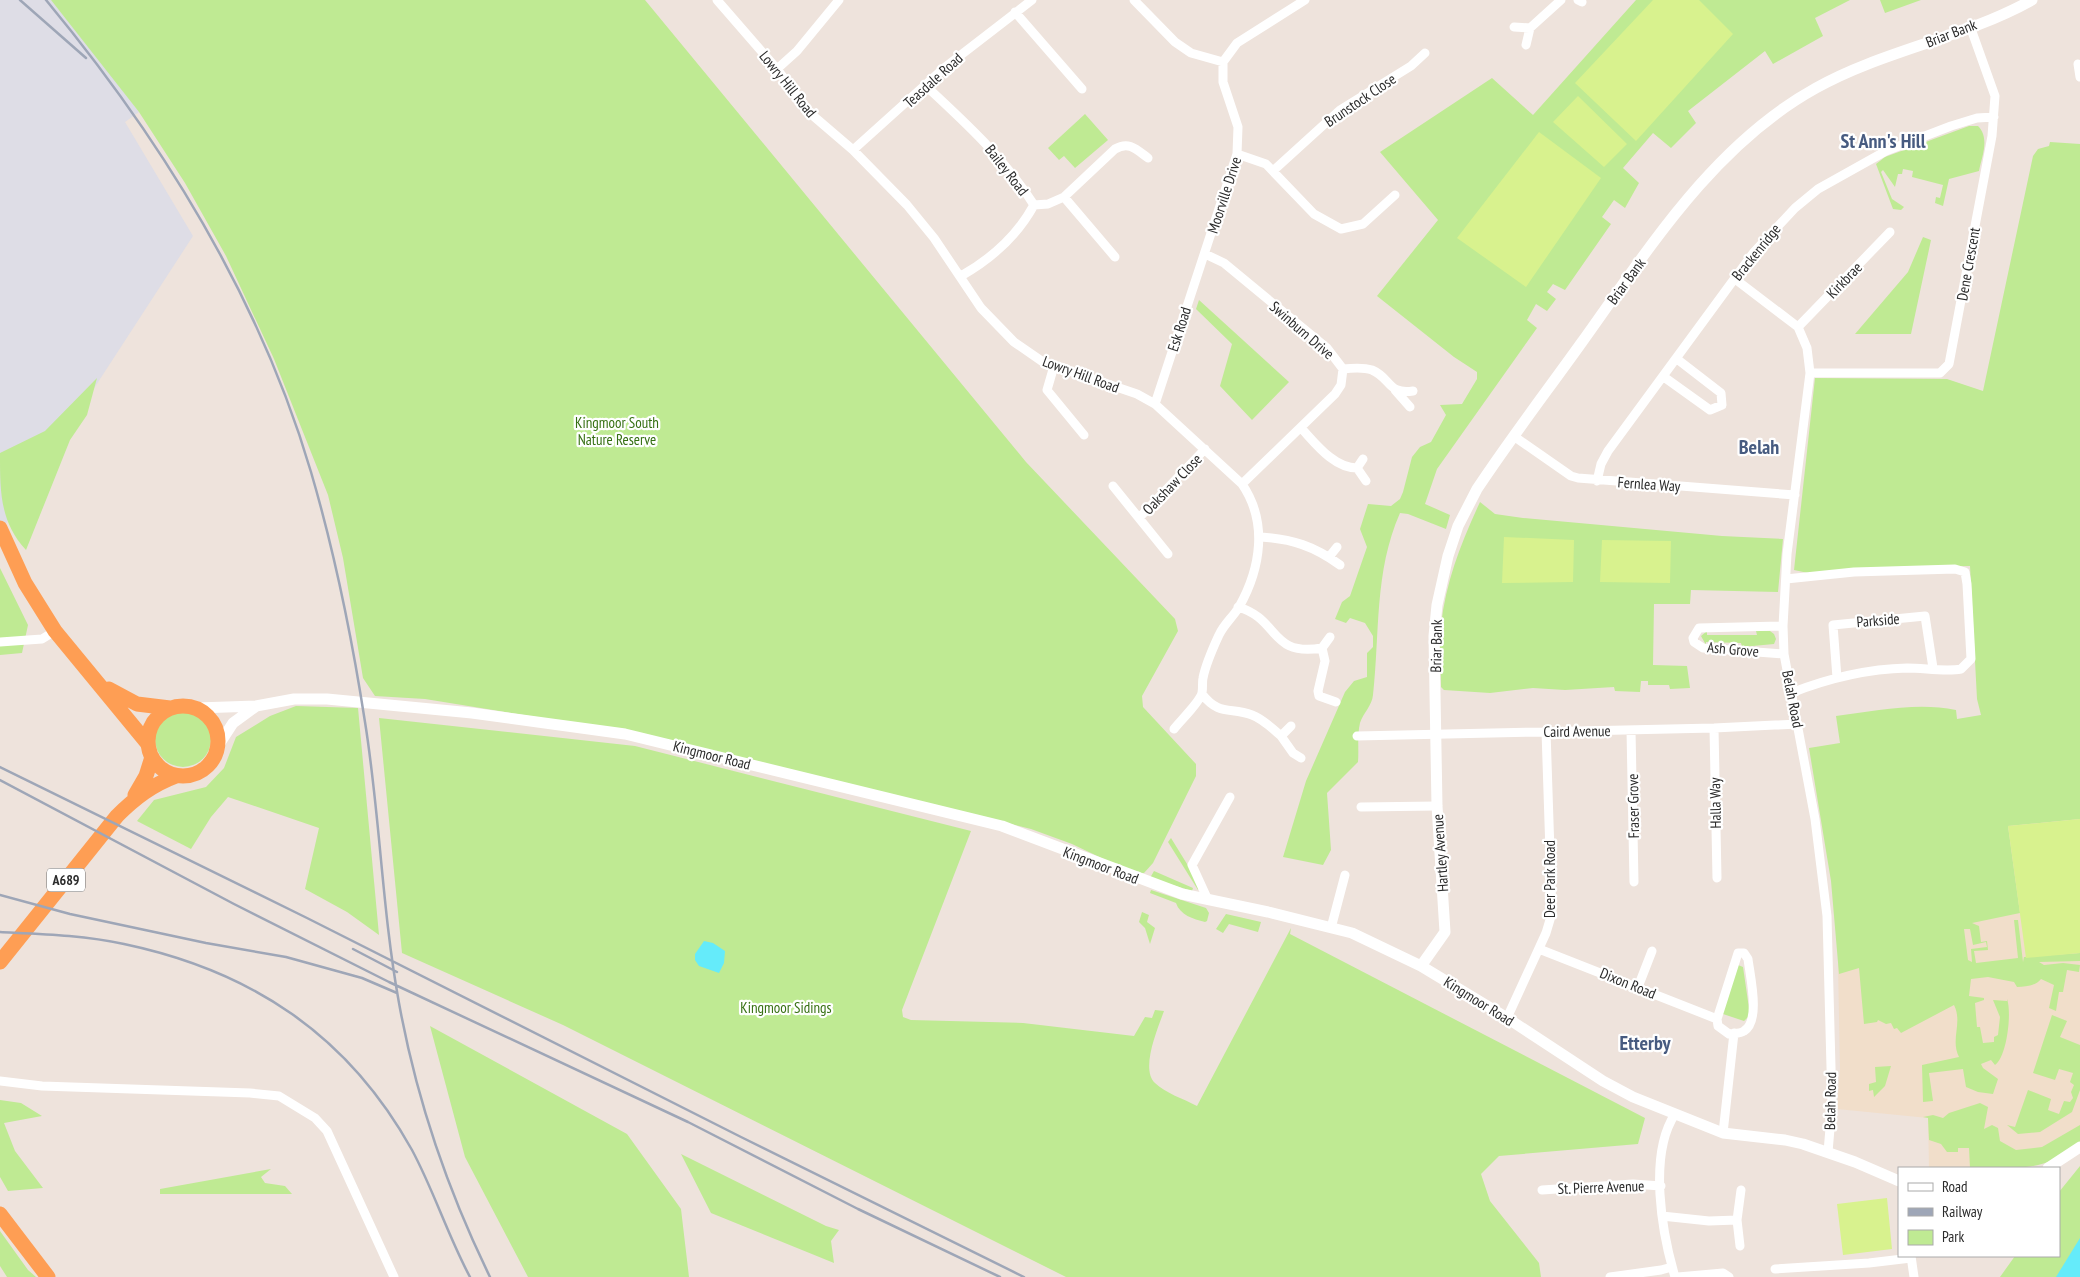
<svg xmlns="http://www.w3.org/2000/svg" width="2080" height="1277" viewBox="0 0 2080 1277" font-family="'PT Sans Narrow',sans-serif">
<style>
.industrial{fill:#dedde6}
.education{fill:#f1deca}
.green{fill:#bfea93;fill-rule:evenodd}
.pitch{fill:#d8f28e}
.water{fill:#65ebfa}
.lines{fill:none;stroke-linecap:round;stroke-linejoin:round}
.minor{stroke:#fff;stroke-width:9}
.tertiary{stroke:#fff;stroke-width:11}
.trunk{stroke:#fe9e54;stroke-width:15}
.rail{stroke:#9ea6b7;stroke-width:2.5}
.labels{text-anchor:middle;dominant-baseline:central;stroke-width:4.5;stroke-linejoin:round;paint-order:stroke}
.shield{fill:#fff;stroke:#6b6b6b;stroke-width:1}
.shield-label{font-size:14px;font-weight:bold;fill:#2b2b2b}
.street-label{font-size:15px;fill:#2b2b2b;stroke:#fff}
.park-label{font-size:15px;fill:#367013;stroke:#fff}
.district-label{font-size:20px;font-weight:bold;fill:#475b80;stroke:#fff}
</style>
<rect width="100%" height="100%" fill="#eee3dc"/>
<path class="industrial" d="M0,0H51L97,56L139,112L125,122L193,236L0,533Z"/>
<path class="education" d="M2080,718V1137L2029,1168H1929L1928,1118L1837,1109L1840,1070L1838,964Z"/>
<path class="green" d="M51,0H645L1026,462L1175,619L1178,631L1142,696L1143,707L1196,764V776L1153,863L1144,873L1135,874L1072,844L1031,829L648,735L425,699L375,696L363,678L343,558L328,495L274,359L226,256L185,183L139,112Z
M1636,0H1850L1815,18L1823,36L1773,64L1765,51L1688,111L1696,123L1671,148L1653,133L1623,168L1639,183L1625,208L1614,200L1602,217L1611,224L1565,290L1553,284L1547,292L1556,299L1547,311L1536,304L1527,320L1537,328L1437,469L1425,504L1450,515L1446,529L1408,514L1400,513C1374,572 1380,633 1373,695C1372,706 1363,713 1360,723C1357,735 1359,750 1358,762L1327,793L1331,850L1323,865L1283,857L1306,781L1345,692L1354,681L1367,677V653L1373,647V636L1365,623L1350,618L1346,623L1335,619L1342,602L1350,596L1367,547L1360,529L1368,504L1391,506L1400,499L1403,492L1412,457L1420,447L1431,442L1446,415L1440,405L1462,404L1477,379V372L1454,357L1377,296L1438,220L1380,152L1492,78L1533,115Z
M1880,0H1921L1885,13Z
M1085,114L1108,140L1075,168L1064,156L1059,160L1048,148Z
M1969,126H1978C1990,138 1982,156 1979,171L1949,179L1943,206L1935,203L1936,197L1940,198L1943,185L1912,177L1913,171L1903,169L1902,174H1898L1895,187L1883,170L1881,172L1892,199L1904,207L1901,210L1893,209L1876,164L1885,157Z
M2050,142L2080,144V819L2008,826L2020,913L1972,923L1979,926L1981,942L1987,941L1988,950L1974,951L1976,963L2018,958L2014,920H2018L2023,962L2024,957L2080,953V961L2039,962L2044,965L2063,963L2080,965L2079,972L2067,970L2063,992H2059L2056,1011L2049,1008L2054,985L2041,979C2036,986 2026,986 2017,987L2014,982L1988,977L1971,979L1969,996L1984,998V1000L1975,1003L1977,1027H1980L1983,1043L1994,1042V1037L1998,1035L2000,1017L1993,1000L2007,1001V999C2012,1012 2007,1057 1995,1065L1991,1060L1981,1064L1983,1068L1998,1079L1993,1094L1978,1092L1966,1087L1963,1069L1929,1073L1933,1101L1923,1102L1922,1065L1959,1057C1950,1039 1963,1023 1954,1005L1901,1033L1897,1028L1894,1029L1891,1023L1886,1024L1878,1020L1877,1022L1864,1024L1859,968L1839,974L1831,881L1809,748L1840,743L1836,716C1876,711 1917,702 1956,710L1957,719L1981,715L1977,699L1970,566L1903,567L1808,573L1794,570L1815,378L1947,379L1983,391L2033,156L2038,149L2049,146ZM1964,929H1970L1973,945L1986,942L1987,947L1971,949L1972,962L1968,960Z
M1923,237L1931,240L1911,334H1855L1908,272Z
M1199,300L1289,382L1252,420L1220,386L1232,344L1196,309Z
M97,378L87,415L70,440L26,550C0,522 0,492 0,453L45,431Z
M1480,502L1495,514L1523,518L1722,536L1783,539L1778,592L1691,590L1690,604H1654L1653,665L1687,666L1690,688L1670,689L1669,685H1648V681H1641L1640,692L1615,691L1614,687L1565,690L1533,688L1490,693L1444,690L1441,687C1441,667 1438,645 1441,625C1446,581 1461,543 1480,502Z
M0,568L28,625L22,653L0,655Z
M1707,631V635H1757L1756,631H1770L1774,634L1776,639L1774,644L1742,647L1741,643L1706,642V645L1701,636Z
M296,706L358,708L379,935L347,912L305,889L319,828L228,797L211,817L191,849L137,821L154,800L206,787L224,768L236,737L270,716Z
M155 739a28 28 0 1 1 56 0a28 28 0 1 1-56 0Z
M379,718L635,746L971,831L902,1010L903,1017L911,1020L1023,1023L1134,1036L1145,1017L1152,1018L1155,1010L1164,1011C1158,1028 1140,1069 1155,1083C1165,1093 1184,1099 1197,1106L1291,928L1290,934L1645,1118L1638,1144L1499,1156L1481,1174L1490,1201L1539,1263L1541,1277H1066L563,1025L402,953Z
M1171,838L1200,885L1198,890L1168,842Z
M1154,871L1193,888L1192,891L1150,878Z
M1151,890L1206,908L1209,913L1207,921L1205,922C1193,919 1180,915 1176,903L1150,893Z
M1142,912L1149,915L1147,922L1155,928L1150,944L1145,928L1139,922Z
M1226,914L1261,922L1258,932L1229,924L1223,933L1216,929Z
M1738,965L1743,967L1750,1015L1744,1021L1720,1013Z
M2052,1015L2067,1021L2060,1037L2080,1045V1090L2072,1112L2040,1132L2018,1134L2007,1125L2015,1127L2028,1090L2051,1099L2048,1110L2059,1114L2064,1101L2070,1102L2073,1098L2071,1092L2074,1085L2070,1082L2073,1073L2059,1069L2055,1080L2033,1073Z
M430,1026L627,1134L681,1209L689,1277H528L465,1157Z
M1891,1066L1885,1086L1874,1097L1873,1090L1869,1091V1084L1876,1082L1875,1067Z
M0,1100L21,1103L42,1116L4,1123L15,1151L43,1188L8,1191L0,1177Z
M1980,1103L1988,1107L1984,1129L1992,1125L1998,1128L2000,1141L2016,1150L2042,1147L2080,1125V1143C2046,1173 2012,1168 1970,1168L1969,1148H1958V1152H1947L1941,1144L1929,1140L1928,1118L1923,1117L1933,1115L1943,1118L1949,1113Z
M681,1154L826,1226L839,1230L831,1241L834,1263L711,1213Z
M2080,1166V1240L2057,1277H2000L2015,1256H2059V1192Z
M271,1169L261,1177L265,1183L285,1186L292,1194H160V1189Z
M0,1231L28,1270L36,1277H7L0,1266Z"/>
<path class="pitch" d="M1653,0H1699L1733,34L1636,141L1575,83Z
M1578,96L1627,144L1604,167L1553,122Z
M1539,132L1601,178L1526,287L1457,238Z
M1504,537L1574,540L1573,582L1502,583Z
M1602,540L1671,541L1670,583L1600,582Z
M2080,819V953L2026,958L2008,826Z
M1887,1198L1892,1249L1843,1255L1837,1204Z"/>
<path class="water" d="M704,941L713,943L725,951L724,963L719,973L699,966L695,960V954Z
M2080,1238V1277H2056Z"/>
<g class="lines">
<path class="minor" d="M717,0L777,69L811,114L853,150L907,205L934,238L981,308L1014,342L1043,362L1137,394L1155,404L1242,484C1268,522 1261,568 1239,607C1233,617 1224,624 1219,635C1213,648 1206,663 1203,678C1202,682 1203,688 1202,693C1200,702 1180,721 1174,729
M1134,0L1175,42L1191,53L1223,62
M1578,0L1582,2
M1015,12L1082,89
M1514,27L1530,28
M1526,45L1530,28L1561,0
M2078,64L2080,77
M777,69L797,51L839,0
M926,86C966,123 1005,159 1034,205C1017,236 991,259 961,276
M853,150L944,68L1032,0
M1237,154L1266,164L1314,214L1341,229L1363,224L1395,195
M1274,170L1340,110L1411,66L1425,53
M1064,197L1115,257
M1034,205L1048,204L1064,197L1115,149C1129,141 1136,149 1148,158
M1205,254L1224,263L1327,348L1343,369L1341,385L1335,394L1242,484
M1735,279L1798,327L1807,348L1810,373L1787,554L1783,626L1784,654L1815,819L1827,916L1832,1105L1828,1152
M1798,327L1890,232
M1054,366L1047,390L1084,435
M1343,369C1352,368 1363,367 1372,370C1391,378 1388,395 1413,391
M1810,373H1940L1949,364L1992,136L1995,96L1970,26
M1664,377L1710,410L1722,405L1721,393L1677,359
M1395,390L1410,407
M1155,404L1237,154L1238,127L1223,82V62L1237,43L1305,0
M1302,429C1316,444 1334,468 1357,468L1363,459
M1515,437L1571,476L1578,478L1795,495
M1357,468L1366,481
M1597,481L1601,464L1608,451L1754,252L1795,208L1818,189L1886,151L1951,126L1977,118L1994,117
M1113,486L1168,554
M1139,518L1205,449
M1261,537C1292,539 1314,546 1340,565
M1329,557L1337,547
M1786,579L1854,572L1955,569L1965,572L1967,584L1971,659L1961,669C1946,672 1924,668 1907,668C1867,669 1829,678 1791,693
M1238,607C1280,619 1269,657 1322,648L1325,661L1318,691L1319,696L1336,702
M1783,626L1699,628L1693,638L1694,642L1703,648L1784,654
M0,642L42,639L55,631
M1322,648L1330,637
M1837,678L1833,625L1925,616L1933,668
M1202,694C1219,716 1230,707 1252,715C1263,719 1272,728 1281,736L1291,726
M1714,728L1717,878
M1631,730L1634,882
M1281,736L1293,753L1301,758
M1357,736L1714,728L1798,724
M1361,807L1437,806
M1208,900L1192,865L1230,797
M1331,928L1345,875
M1539,949L1717,1019
M1738,953H1744L1748,959C1750,976 1761,1021 1744,1031C1740,1034 1734,1033 1729,1034L1718,1026L1717,1019Z
M1638,987L1652,951
M1507,1018L1546,933L1552,913L1546,731
M0,1081L42,1086L250,1093L279,1096L315,1118L327,1131L394,1277
M1723,1133L1734,1033
M1542,1190L1633,1184L1661,1186
M1662,1216L1709,1221L1737,1220
M1740,1246L1737,1220L1741,1190
M1911,1256L1914,1277
M1775,1269L1869,1263L1911,1258
M1610,1277L1661,1270L1672,1267
M1675,1277C1662,1233 1648,1155 1675,1114
M1678,1277L1723,1273L1729,1277"/>
<path class="tertiary" d="M197,708L256,706L294,699H327L472,713L625,734L1002,826L1182,894L1268,912L1352,933L1421,966L1507,1018L1603,1081L1633,1097L1723,1133L1785,1140L1803,1144L1855,1162L1899,1181
M218,746L233,723L255,707
M1421,966L1445,932L1437,806L1434,636L1437,605L1448,556L1458,526L1477,489C1510,439 1547,391 1582,342C1648,250 1713,145 1816,88C1884,50 1964,38 2032,0
M2048,1168L2080,1147"/>
<path class="trunk" d="M0,528L25,583L55,631L148,744
M109,689L137,704L170,708
M148 741a35 35 0 1 1 70 0a35 35 0 1 1-70 0Z
M135,795L146,776L152,757
M0,962L117,816C135,798 152,785 176,776
M0,1214L48,1277"/>
<path class="rail" d="M20,0L86,58
M46,0C161,139 260,298 311,472C335,554 352,638 365,722C380,815 382,910 399,1003C416,1097 448,1191 490,1277
M0,767L307,918L741,1137L1024,1277
M0,780L234,904L389,982L688,1122L858,1209L1000,1277
M0,895L70,914L206,943L286,957L362,978L397,993
M0,932C41,934 83,935 124,944C252,971 348,1035 412,1150C434,1191 448,1236 470,1277
M353,949L397,972"/>
</g>
<g class="labels">
<rect class="shield" x="47" y="868.5" width="38" height="23" rx="4"/>
<g class="shield-label">
<text x="66" y="880">A689</text>
</g>
<g class="street-label">
<text transform="translate(1951 33) rotate(-21)">Briar Bank</text>
<text transform="translate(933 80) rotate(-42)">Teasdale Road</text>
<text transform="translate(788 84) rotate(51)">Lowry Hill Road</text>
<text transform="translate(1360 100) rotate(-34)">Brunstock Close</text>
<text transform="translate(1007 170) rotate(52)">Bailey Road</text>
<text transform="translate(1224 195) rotate(-72)">Moorville Drive</text>
<text transform="translate(1756 252) rotate(-51)">Brackenridge</text>
<text transform="translate(1968 264) rotate(-80)">Dene Crescent</text>
<text transform="translate(1844 280) rotate(-46)">Kirkbrae</text>
<text transform="translate(1626 281) rotate(-54)">Briar Bank</text>
<text transform="translate(1179 329) rotate(-72)">Esk Road</text>
<text transform="translate(1302 330) rotate(41)">Swinburn Drive</text>
<text transform="translate(1081 374) rotate(20)">Lowry Hill Road</text>
<text transform="translate(1172 484) rotate(-46)">Oakshaw Close</text>
<text transform="translate(1649 484) rotate(4)">Fernlea Way</text>
<text transform="translate(1878 620) rotate(-5)">Parkside</text>
<text transform="translate(1436 646) rotate(-89)">Briar Bank</text>
<text transform="translate(1733 649) rotate(5)">Ash Grove</text>
<text transform="translate(1793 699) rotate(79)">Belah Road</text>
<text transform="translate(1577 731) rotate(-1)">Caird Avenue</text>
<text transform="translate(712 755) rotate(14)">Kingmoor Road</text>
<text transform="translate(1715 803) rotate(-91)">Halla Way</text>
<text transform="translate(1633 806) rotate(-91)">Fraser Grove</text>
<text transform="translate(1440 853) rotate(-94)">Hartley Avenue</text>
<text transform="translate(1101 865) rotate(21)">Kingmoor Road</text>
<text transform="translate(1549 879) rotate(-90)">Deer Park Road</text>
<text transform="translate(1628 983) rotate(22)">Dixon Road</text>
<text transform="translate(1479 1001) rotate(32)">Kingmoor Road</text>
<text transform="translate(1830 1101) rotate(-89)">Belah Road</text>
<text transform="translate(1601 1187) rotate(-2)">St. Pierre Avenue</text>
</g>
<g class="park-label">
<text x="617" y="422">Kingmoor South<tspan x="617" dy="17">Nature Reserve</tspan></text>
<text x="786" y="1007">Kingmoor Sidings</text>
</g>
<g class="district-label">
<text x="1883" y="141">St Ann's Hill</text>
<text x="1759" y="447">Belah</text>
<text x="1645" y="1043">Etterby</text>
</g>
</g>
<rect x="1898" y="1167" width="162" height="90" fill="#ffffff" stroke="#aaaaaa"/>
<rect x="1908" y="1183" width="25" height="8" fill="#ffffff" stroke="#aaaaaa"/>
<text x="1942" y="1192" font-size="15" fill="#2b2b2b">Road</text>
<rect x="1908" y="1208" width="25" height="8" fill="#9ea6b7" stroke="#aaaaaa"/>
<text x="1942" y="1217" font-size="15" fill="#2b2b2b">Railway</text>
<rect x="1908" y="1230" width="25" height="15" fill="#bfea93" stroke="#aaaaaa"/>
<text x="1942" y="1242" font-size="15" fill="#2b2b2b">Park</text>
</svg>
